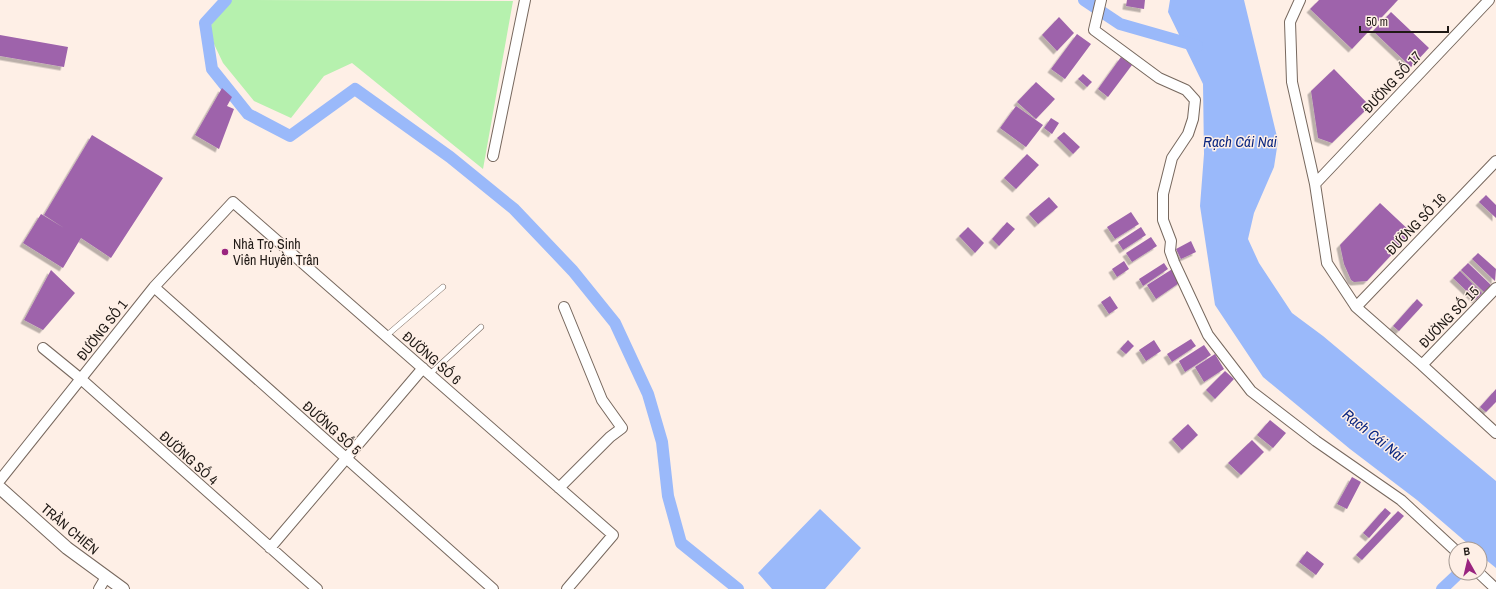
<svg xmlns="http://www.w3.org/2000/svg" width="1496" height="589" viewBox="0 0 1496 589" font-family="'Archivo Narrow',sans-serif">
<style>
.green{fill:#b6f1ae}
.water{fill:#9ab9fa}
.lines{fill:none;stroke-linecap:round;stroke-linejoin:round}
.canal{stroke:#9ab9fa;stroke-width:12}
.building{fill:#9e64ab;filter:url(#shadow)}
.service-casing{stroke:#77685e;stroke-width:6}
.minor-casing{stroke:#77685e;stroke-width:12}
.tertiary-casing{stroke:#77685e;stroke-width:14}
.service{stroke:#fff;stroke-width:5}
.minor{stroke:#fff;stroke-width:10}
.tertiary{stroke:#fff;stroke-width:12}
.poi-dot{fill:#9a247f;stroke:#feefe6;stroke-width:1.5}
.labels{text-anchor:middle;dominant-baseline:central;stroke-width:3;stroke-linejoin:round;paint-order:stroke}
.street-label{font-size:14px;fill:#1f1915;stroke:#feefe6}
.poi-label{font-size:14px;fill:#1f1915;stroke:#feefe6;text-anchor:start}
.water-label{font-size:15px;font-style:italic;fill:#0b2781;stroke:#feefe6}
</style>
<defs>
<filter id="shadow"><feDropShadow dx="-3.5" dy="3.5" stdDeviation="0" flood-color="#0004"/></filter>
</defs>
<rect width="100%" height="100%" fill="#feefe6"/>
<path class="green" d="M232,0L513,1L483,169L352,63L324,76L291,118L254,101L223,63L214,44L210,26Z"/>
<path class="water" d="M1170,0H1244L1278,141L1274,167L1254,213L1248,239L1259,263L1292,313L1323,336L1496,481V568L1480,555V549H1474L1417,500L1350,449L1263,377L1215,305L1200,206L1204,154L1203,84L1168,12Z
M820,509L861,548L825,589H772L758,573Z"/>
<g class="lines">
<path class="canal" d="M226,0L205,23L212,69L248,114L290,136L355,89L450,157L514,209L573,271L615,323L648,394L662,442L668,496L681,543L738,589
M1084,0L1120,24L1197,46
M1442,589L1459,573"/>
</g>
<path class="building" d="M1127,0H1145L1144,9L1126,6Z
M1319,0H1398L1352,49L1310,9Z
M1391,12L1429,48L1411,67L1373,31Z
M1059,17L1074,33L1057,51L1042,35Z
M1077,34L1091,44L1065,79L1051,69Z
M0,35L68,47L64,67L0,56Z
M1121,57L1132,65L1108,97L1098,89Z
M1334,69L1370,106L1332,143L1318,138L1311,91Z
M1083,74L1092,82L1087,87L1078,79Z
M1036,82L1055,99L1036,119L1017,102Z
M222,88L232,97L227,106L234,109L219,149L195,135Z
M1016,106L1043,125L1026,147L1000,128Z
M1051,118L1059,123L1052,134L1044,128Z
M1064,132L1080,147L1073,154L1057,138Z
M92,135L163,178L111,258L81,238L63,268L23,243L41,214L64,228L44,215Z
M1027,154L1039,165L1016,189L1004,178Z
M1486,195L1496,205V218L1479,202Z
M1049,197L1058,207L1038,224L1029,214Z
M1380,203L1412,233L1367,281L1354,282L1351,280L1344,264L1340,245Z
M1131,212L1139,224L1115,239L1107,227Z
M1007,222L1015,229L999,246L992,239Z
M968,227L984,243L975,253L959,236Z
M1141,227L1146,235L1123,250L1118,242Z
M1151,237L1157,246L1132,262L1126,253Z
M1191,241L1196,252L1181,259L1176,249Z
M1478,253L1496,269L1495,281L1472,259Z
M1124,261L1129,269L1117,277L1112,269Z
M1164,263L1168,269L1143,286L1139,279Z
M1468,263L1491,285L1484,292L1461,270Z
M1174,268L1182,281L1156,299L1147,285Z
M51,270L75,293L43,330L24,320Z
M1460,271L1482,293L1476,300L1453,278Z
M1110,296L1118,308L1109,314L1101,302Z
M1417,299L1423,305L1399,331L1393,326Z
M1191,339L1196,346L1172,362L1167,354Z
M1128,340L1134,346L1126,354L1120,349Z
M1154,340L1161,351L1146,361L1139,350Z
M1204,345L1211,355L1185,372L1179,361Z
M1215,354L1224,369L1204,382L1195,367Z
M1225,371L1234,379L1215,399L1206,390Z
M1496,389V402L1486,412L1480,407Z
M1270,420L1286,433L1273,448L1257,435Z
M1188,424L1198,435L1182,450L1172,439Z
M1252,440L1264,452L1241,475L1228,463Z
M1352,477L1361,482L1347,509L1337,504Z
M1385,508L1391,513L1369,538L1363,533Z
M1398,511L1404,516L1362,560L1356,555Z
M1307,551L1324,564L1316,575L1299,562Z"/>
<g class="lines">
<defs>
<path id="service" d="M386,336L443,287
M430,374L481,327"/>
<path id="minor" d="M1101,0L1094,30L1159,78L1186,90L1195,100L1193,119L1188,134L1172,158L1163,194V220L1171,241L1170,251L1174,262L1208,335L1251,391L1316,441L1401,500L1456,551
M1300,0L1290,22L1292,82L1315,184L1327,263L1356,307L1422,365L1496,433
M493,156L525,0
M1315,184L1489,0
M154,287L493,589
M1356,307L1496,161
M43,348L81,379L317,589
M1422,365L1496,288
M0,480L154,287L233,202L613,535L567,589
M559,488L610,437L622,428L602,400L564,307
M270,548L423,368
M1479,573L1496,589
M99,589L106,577"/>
<path id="tertiary" d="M0,488L67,548L123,589"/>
</defs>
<use href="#service" class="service-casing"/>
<use href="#minor" class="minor-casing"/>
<use href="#tertiary" class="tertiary-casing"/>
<use href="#service" class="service"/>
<use href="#minor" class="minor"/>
<use href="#tertiary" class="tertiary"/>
</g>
<circle class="poi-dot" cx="225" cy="252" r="4"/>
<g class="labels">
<g class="street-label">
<text transform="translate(1392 82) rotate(-47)">ĐƯỜNG SỐ 17</text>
<text transform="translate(1416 224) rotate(-46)">ĐƯỜNG SỐ 16</text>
<text transform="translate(1449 317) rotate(-46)">ĐƯỜNG SỐ 15</text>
<text transform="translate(102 330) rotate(-52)">ĐƯỜNG SỐ 1</text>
<text transform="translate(432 358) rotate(41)">ĐƯỜNG SỐ 6</text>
<text transform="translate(332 428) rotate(42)">ĐƯỜNG SỐ 5</text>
<text transform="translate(189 458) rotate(42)">ĐƯỜNG SỐ 4</text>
<text transform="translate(70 529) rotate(40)">TRẦN CHIÊN</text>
</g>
<g class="poi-label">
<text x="233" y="244">Nhà Trọ Sinh<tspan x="233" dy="16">Viên Huyền Trân</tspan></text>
</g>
<g class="water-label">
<text x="1240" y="141">Rạch Cái Nai</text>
<text transform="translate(1374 435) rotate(38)">Rạch Cái Nai</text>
</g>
</g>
<g transform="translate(1468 561) rotate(352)"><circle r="19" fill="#feefe6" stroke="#a59992"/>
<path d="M0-3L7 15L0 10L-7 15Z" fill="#9a247f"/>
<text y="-6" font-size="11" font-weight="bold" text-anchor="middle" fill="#1f1915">B</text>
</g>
<path d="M1360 26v6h88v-6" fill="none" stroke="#1f1915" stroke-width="2"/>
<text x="1366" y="26" font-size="12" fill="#1f1915" stroke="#feefe6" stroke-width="3" paint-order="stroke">50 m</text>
</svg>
